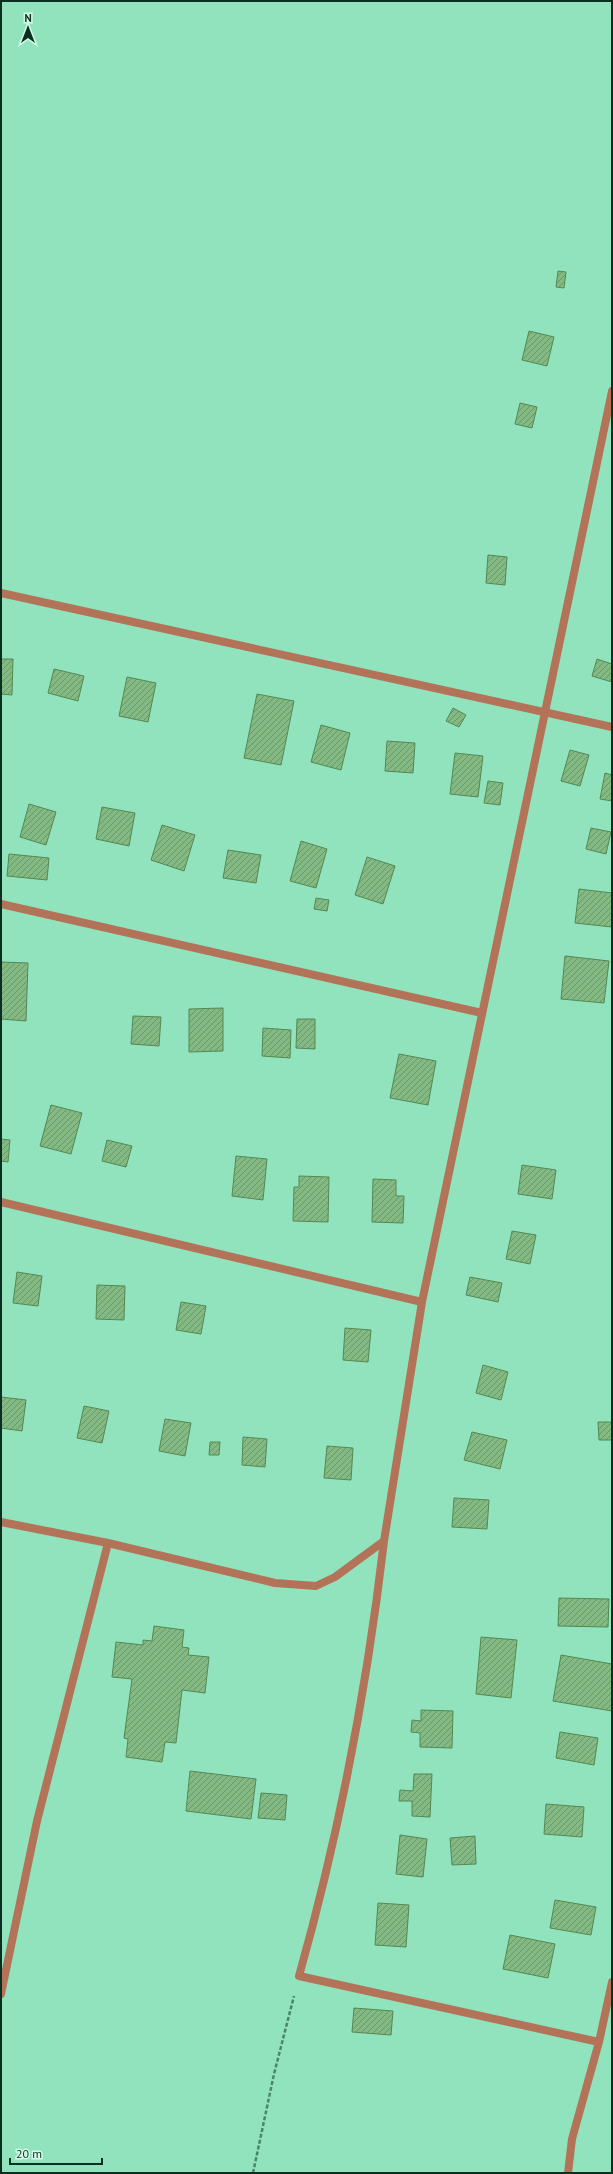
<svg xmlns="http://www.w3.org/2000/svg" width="613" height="2174" viewBox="0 0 613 2174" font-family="'PT Sans',sans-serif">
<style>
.building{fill:url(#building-hatch);stroke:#548853}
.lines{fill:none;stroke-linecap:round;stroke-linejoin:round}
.path{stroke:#4b856c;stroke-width:2.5;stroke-dasharray:4 2;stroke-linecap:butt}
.minor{stroke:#b27358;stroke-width:8}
</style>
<defs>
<pattern id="building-hatch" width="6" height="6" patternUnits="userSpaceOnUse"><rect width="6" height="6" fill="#83b982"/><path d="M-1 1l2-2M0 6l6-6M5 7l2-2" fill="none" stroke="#69976a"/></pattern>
</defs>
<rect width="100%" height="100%" fill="#91e3be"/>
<path class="building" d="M558,271L566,272L564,288L556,287Z
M529,331L554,337L547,366L522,360Z
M520,403L537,407L532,428L515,424Z
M488,555L507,557L505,585L486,583Z
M1,659H13L12,695L1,694Z
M597,659L612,664V682L592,676Z
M54,669L84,676L78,701L48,693Z
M127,677L156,683L148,722L119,716Z
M257,694L294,701L281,765L244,758Z
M453,708L466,715L459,727L446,721Z
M321,725L350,733L341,770L311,762Z
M387,741L415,743L413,773L385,771Z
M570,750L589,755L580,786L561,781Z
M455,753L483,756L478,797L450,794Z
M605,773L612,775V801L600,799Z
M488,781L503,783L500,805L484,803Z
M29,804L56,812L46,845L20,837Z
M102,807L135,813L129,846L96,839Z
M162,825L195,835L184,871L151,860Z
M591,828L611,832L606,854L586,849Z
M301,841L327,849L316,888L290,881Z
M228,850L261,855L256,883L223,878Z
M9,854L49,858L47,880L7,876Z
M367,857L395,866L383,904L355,895Z
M579,889L612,893V927L575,923Z
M316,898L329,900L327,911L314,909Z
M565,956L609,961L604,1003L561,999Z
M1,962L28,963L26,1021L1,1019Z
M223,1008V1051L189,1052V1009Z
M133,1016L161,1017L159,1046L131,1044Z
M297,1019H315V1049L296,1048Z
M263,1028L291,1030L290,1058L262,1056Z
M399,1054L436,1061L428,1105L390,1098Z
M51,1105L82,1113L71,1154L40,1146Z
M1,1139L10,1140L8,1162L1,1161Z
M107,1140L132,1146L126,1167L102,1161Z
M236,1156L267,1159L263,1200L232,1196Z
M522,1165L556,1170L552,1199L518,1194Z
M299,1176L329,1177L328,1222L293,1221L294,1187H299Z
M373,1179L396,1180V1196H404L403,1223L372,1222Z
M512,1231L536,1235L530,1264L506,1259Z
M17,1272L42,1276L38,1306L13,1303Z
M470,1277L502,1283L498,1302L466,1295Z
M97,1285L125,1286L124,1320L96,1319Z
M181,1302L206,1306L201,1334L176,1330Z
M345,1328L371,1330L368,1362L343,1360Z
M483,1365L508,1372L501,1400L476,1393Z
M1,1397L26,1400L22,1431L1,1428Z
M84,1406L109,1411L102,1443L77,1438Z
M165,1419L191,1423L185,1456L159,1451Z
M598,1422H612V1440H599Z
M472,1432L507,1440L500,1469L464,1460Z
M243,1437L267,1439L265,1467L242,1465Z
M210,1442H220L219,1455H209Z
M327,1446L353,1448L351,1480L324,1478Z
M454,1498L489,1500L487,1529L452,1527Z
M559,1598L609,1599L608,1627L558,1626Z
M154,1626L184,1630L182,1647L189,1648L188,1655L209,1657L205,1693L182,1690L176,1743L165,1742L162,1762L126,1757L128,1739L124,1738L132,1679L112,1677L116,1642L143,1645V1640L152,1641Z
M481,1637L517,1640L511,1698L476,1694Z
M561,1655L612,1664V1711L553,1701Z
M421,1710L453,1711L452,1748L420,1747V1733L411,1732L412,1720L421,1721Z
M560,1732L598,1738L594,1765L556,1758Z
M190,1771L256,1779L251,1819L186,1811Z
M414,1774H432L430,1817L412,1816V1801H399L400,1790L413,1791Z
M261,1793L287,1795L285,1820L258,1818Z
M546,1804L584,1807L582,1837L544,1834Z
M400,1835L427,1839L423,1877L396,1874Z
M475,1836L476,1864L452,1865L450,1838Z
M555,1900L596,1907L591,1935L550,1928Z
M378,1903L409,1905L406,1947L375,1945Z
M510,1935L555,1944L548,1978L503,1969Z
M354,2008L393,2011L391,2035L352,2032Z"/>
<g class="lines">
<path class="path" d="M253,2173L274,2074L294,1996"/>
<path class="minor" d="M1,593L612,727
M1,904L482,1013
M1,1202L422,1302
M1,1522L108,1543L275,1583L316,1586L335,1577L384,1541L422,1302L612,391
M384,1541C367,1688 339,1834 299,1976L599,2042L612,1982
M1,1994L37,1821L108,1543
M568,2173L572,2139L599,2042"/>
</g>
<rect width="613" height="2174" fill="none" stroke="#0a2e20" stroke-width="4"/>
<g transform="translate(28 28)" stroke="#d3fae7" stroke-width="3" paint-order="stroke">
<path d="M0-3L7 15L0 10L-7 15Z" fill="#0a2e20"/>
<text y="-6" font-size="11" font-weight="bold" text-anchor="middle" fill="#0a2e20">N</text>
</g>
<path d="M10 2158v6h92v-6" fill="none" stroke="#0a2e20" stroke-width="2"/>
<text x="16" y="2158" font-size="12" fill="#0a2e20" stroke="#d3fae7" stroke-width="3" paint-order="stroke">20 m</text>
</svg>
